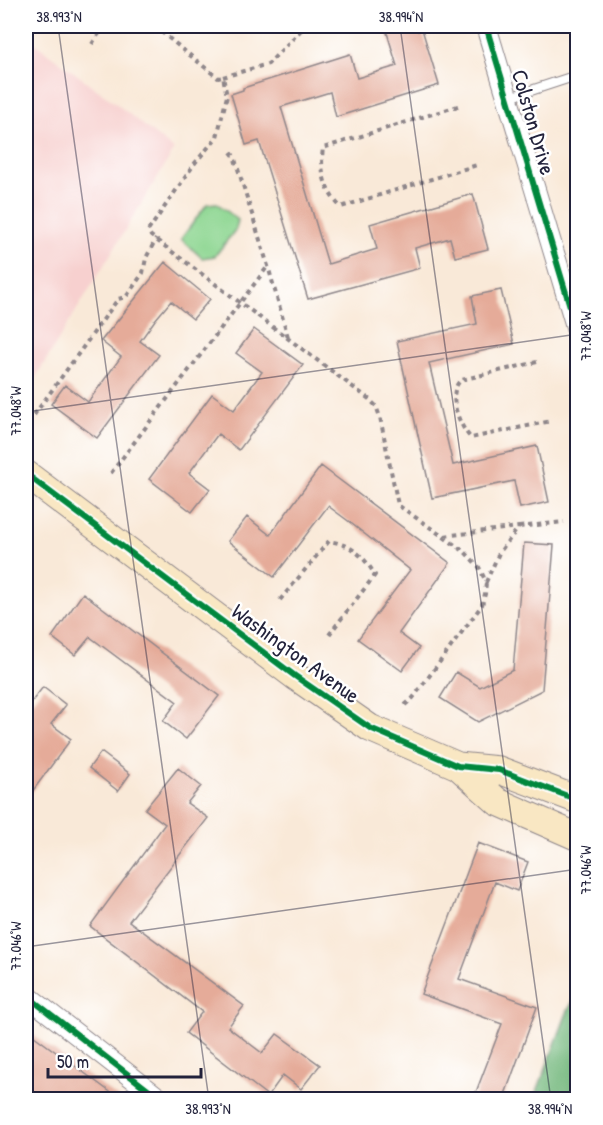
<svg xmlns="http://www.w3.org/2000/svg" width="603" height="1125" viewBox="0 0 603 1125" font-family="'Patrick Hand',sans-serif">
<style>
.built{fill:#f7d0cf}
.green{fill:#8dd691;stroke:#587c66;stroke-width:1.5}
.forest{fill:#72b77b;stroke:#4a6c5b;stroke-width:1.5}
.building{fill:#e5ab99}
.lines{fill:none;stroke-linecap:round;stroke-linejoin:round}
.lane-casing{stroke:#8e868a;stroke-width:11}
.street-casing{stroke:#8e868a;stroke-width:22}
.secondary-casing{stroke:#8e868a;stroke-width:29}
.path{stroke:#8e868a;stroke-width:4;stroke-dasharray:4.5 4.5;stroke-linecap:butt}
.lane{stroke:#fff;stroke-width:9}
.street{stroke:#fff;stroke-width:20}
.secondary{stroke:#f9e7c3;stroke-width:27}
.cycleway-casing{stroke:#fff;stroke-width:10}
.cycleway{stroke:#00873e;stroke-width:6}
.ticks{fill:none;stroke:#22223b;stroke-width:1.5;stroke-opacity:0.45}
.labels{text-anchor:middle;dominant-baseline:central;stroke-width:5;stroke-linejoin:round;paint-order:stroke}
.street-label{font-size:22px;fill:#22223b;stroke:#fff}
.neatline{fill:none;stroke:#22223b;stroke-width:2}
.ticks-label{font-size:15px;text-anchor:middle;fill:#22223b}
</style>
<rect width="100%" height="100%" fill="#fff"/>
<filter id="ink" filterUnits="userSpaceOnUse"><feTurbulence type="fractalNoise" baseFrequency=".0167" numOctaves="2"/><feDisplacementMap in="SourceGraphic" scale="12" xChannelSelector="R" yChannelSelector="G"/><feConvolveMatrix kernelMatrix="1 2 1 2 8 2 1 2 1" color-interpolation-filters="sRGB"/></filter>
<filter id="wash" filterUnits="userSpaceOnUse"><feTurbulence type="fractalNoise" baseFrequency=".008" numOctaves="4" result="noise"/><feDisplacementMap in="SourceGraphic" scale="24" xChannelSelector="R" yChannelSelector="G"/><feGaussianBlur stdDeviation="1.35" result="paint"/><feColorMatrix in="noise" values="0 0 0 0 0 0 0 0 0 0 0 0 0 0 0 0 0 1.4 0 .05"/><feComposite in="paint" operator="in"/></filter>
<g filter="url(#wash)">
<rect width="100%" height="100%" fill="#f9e9d8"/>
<path class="built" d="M26,37L114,102L174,150L26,393Z"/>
<path class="green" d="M217,203L238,220L236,229L215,256L202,258L181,239L207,204Z"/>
<path class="forest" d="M577,995V1099H534L568,1010Z"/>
<g id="blocks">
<path class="building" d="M385,26H416L418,31L422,29L439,85L336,117L330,92L281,107L328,264L377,249L370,224L473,194L488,249L455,257L450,238L415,248L420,268L308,299L259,141L246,145L231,94L243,90V88L350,54L357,78L397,66Z
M165,262L210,299L193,319L171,301L155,320L140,341L159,355L97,438L51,404L65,385L88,402L121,357L101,341Z
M501,290L514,344L429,363L453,465L537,446L549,502L520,508L514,481L432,498L397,341L477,324L472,296Z
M254,329L303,365L239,450L218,434L201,457L189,473L210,489L192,512L149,479L212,394L234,410L262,372L236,353Z
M321,466L450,563L399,633L419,648L402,671L358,639L410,570L347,520L328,506L274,577L228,541L247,517L270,535Z
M524,543L554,545L542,690L478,722L440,698L456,672L480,687L513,670Z
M83,593L219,696L186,739L163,721L177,702L90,637L75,655L52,637Z
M43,687L66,705L51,724L71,739L26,800V709Z
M101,752L130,774L118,791L89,768Z
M178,768L201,786L187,803L208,818L129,921L244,1006L228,1027L262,1053L277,1034L320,1065L301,1089L283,1075L268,1096L186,1033L202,1012L90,926L165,824L145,809Z
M478,843L528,862L517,891L495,882L459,979L537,1007L503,1100H473L502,1024L421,994Z
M26,1030L121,1100H43L26,1087Z"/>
</g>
</g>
<g filter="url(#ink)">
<use href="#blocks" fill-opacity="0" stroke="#8e868a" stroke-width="1.5"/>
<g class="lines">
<defs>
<path id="lane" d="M508,98L578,75"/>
<path id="street" d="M486,26L578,333
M26,995L161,1100"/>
<path id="secondary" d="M26,474L295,676L370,728L458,766L499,770L578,800
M458,766L498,802L578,837"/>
</defs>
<use href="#lane" class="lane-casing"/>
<use href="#street" class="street-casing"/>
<use href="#secondary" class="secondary-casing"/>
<path class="path" d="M154,26L218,78L223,77L227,96L217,137L195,163L148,231L151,236L369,399L376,406L380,417L398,505L465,552L479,567L486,582L499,553L519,527L444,536
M92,44L104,26
M223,77L268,64L305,26
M458,106L323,148C320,170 324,191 341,207L477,165
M231,152L234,156L268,266L288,337
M537,362L461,380C446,393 459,426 471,438L551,421
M34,415L118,299L126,297L143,273L146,258L156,239
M111,473L268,266
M519,527L564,522
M280,600L329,541C352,545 363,555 375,575L328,636
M405,705L413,698L482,605L485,594L486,582"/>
<use href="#lane" class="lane"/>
<use href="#street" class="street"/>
<use href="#secondary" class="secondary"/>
<defs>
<path id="cycleway" d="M486,26L578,333
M26,474L295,676L370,728L458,766L499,770L578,800
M26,995L161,1100"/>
</defs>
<use href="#cycleway" class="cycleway-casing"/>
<use href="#cycleway" class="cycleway"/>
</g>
</g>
<path class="ticks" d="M58,26L209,1100M400,26L551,1100M26,412L578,334M26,947L578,869"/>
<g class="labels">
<g class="street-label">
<text transform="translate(534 122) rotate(74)">Colston Drive</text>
<text transform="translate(296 653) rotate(36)">Washington Avenue</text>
</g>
</g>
<rect width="603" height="1125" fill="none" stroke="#fff" stroke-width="66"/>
<path d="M48 1068v9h153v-9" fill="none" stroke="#22223b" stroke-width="3"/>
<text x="57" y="1068" font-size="18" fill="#22223b" stroke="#ffffff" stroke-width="4.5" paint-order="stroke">50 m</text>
<rect x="33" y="33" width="537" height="1059" class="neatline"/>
<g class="ticks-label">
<text x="59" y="22">38.993°N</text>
<text x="401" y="22">38.994°N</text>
<text transform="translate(586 336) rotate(-90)" y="5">77.048°W</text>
<text transform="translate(16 411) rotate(-90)" y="5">77.048°W</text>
<text transform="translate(586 870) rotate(-90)" y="5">77.046°W</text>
<text transform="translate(16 946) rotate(-90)" y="5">77.046°W</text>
<text x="208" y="1114">38.993°N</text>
<text x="550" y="1114">38.994°N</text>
</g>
</svg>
